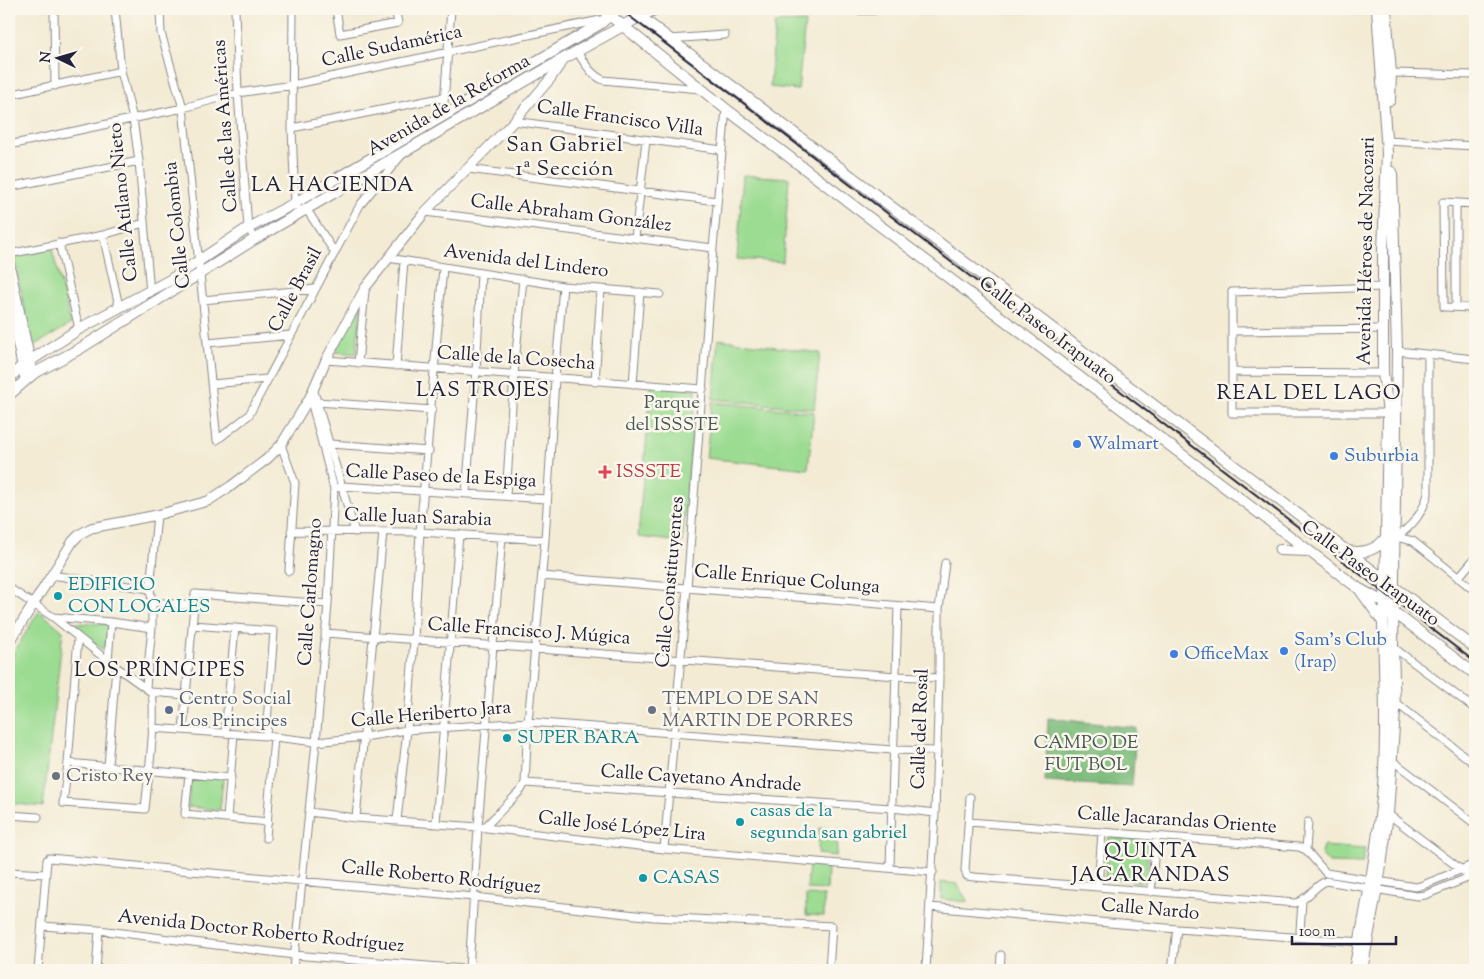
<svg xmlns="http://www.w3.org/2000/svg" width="1484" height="979" viewBox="0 0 1484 979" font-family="'Sorts Mill Goudy',serif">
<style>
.green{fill:#9cdc92;stroke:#5f7f66}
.forest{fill:#7dbc7c;stroke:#506f5c}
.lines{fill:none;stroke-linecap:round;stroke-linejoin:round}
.minor-casing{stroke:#8a8688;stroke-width:9}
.tertiary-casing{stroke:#8a8688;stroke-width:11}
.secondary-casing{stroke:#8a8688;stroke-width:12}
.minor{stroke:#fff;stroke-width:7}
.tertiary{stroke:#fff;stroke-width:9}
.secondary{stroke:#fff;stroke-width:10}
.rail{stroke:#22223b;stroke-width:2}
.shop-dot{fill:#3f7fe0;stroke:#fbf7ec;stroke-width:2}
.health-dot{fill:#e0444e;stroke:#fbf7ec;stroke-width:2}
.culture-dot{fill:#0f9aa8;stroke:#fbf7ec;stroke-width:2}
.service-dot{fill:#5c6f8a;stroke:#fbf7ec;stroke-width:2}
.worship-dot{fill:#6b7280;stroke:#fbf7ec;stroke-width:2}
.labels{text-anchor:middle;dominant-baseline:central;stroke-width:5;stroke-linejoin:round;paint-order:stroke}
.street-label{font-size:19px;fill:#22223b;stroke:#fbf7ec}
.park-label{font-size:19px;fill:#475a55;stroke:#fbf7ec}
.shop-label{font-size:19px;fill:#366cbe;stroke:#fbf7ec;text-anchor:start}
.health-label{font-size:19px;fill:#be3a42;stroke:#fbf7ec;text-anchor:start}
.culture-label{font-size:19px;fill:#0d838f;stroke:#fbf7ec;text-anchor:start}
.service-label{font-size:19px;fill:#4e5e75;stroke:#fbf7ec;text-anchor:start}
.worship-label{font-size:19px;fill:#5b616d;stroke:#fbf7ec;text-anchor:start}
.quarter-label{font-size:21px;letter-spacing:1px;fill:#22223b;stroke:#fbf7ec}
</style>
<rect width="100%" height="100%" fill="#fbf7ec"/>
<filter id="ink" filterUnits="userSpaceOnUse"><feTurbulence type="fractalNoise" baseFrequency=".02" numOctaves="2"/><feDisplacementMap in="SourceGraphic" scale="10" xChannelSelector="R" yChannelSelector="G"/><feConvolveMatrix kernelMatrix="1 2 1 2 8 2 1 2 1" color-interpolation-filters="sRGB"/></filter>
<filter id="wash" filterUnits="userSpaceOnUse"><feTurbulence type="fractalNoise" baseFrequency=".0096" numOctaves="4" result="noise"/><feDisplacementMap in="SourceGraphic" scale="20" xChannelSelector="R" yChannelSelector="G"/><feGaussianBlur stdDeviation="1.12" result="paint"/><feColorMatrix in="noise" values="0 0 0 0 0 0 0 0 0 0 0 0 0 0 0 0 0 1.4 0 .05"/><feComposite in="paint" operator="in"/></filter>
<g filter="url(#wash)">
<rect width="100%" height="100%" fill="#f3ebd4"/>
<path class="green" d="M805,22L798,90L770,87L775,23Z
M743,175L789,178L783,262L737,259Z
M52,249L71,324L32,347L14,257Z
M363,294L356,354L334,352Z
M718,339L820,353L814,409L713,399Z
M651,386L696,389L682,542L638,537Z
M712,402L814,412L808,469L706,458Z
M39,611L63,631L43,807L9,803V660Z
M70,623L108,624L105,651Z
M191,776L223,778L220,810L188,807Z
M819,828L839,830L836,856L818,854Z
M1108,837L1149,840L1146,882L1105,878Z
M1323,846L1365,849L1362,864L1329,863L1321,854Z
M809,863L828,865L827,890L807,889Z
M941,882L957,884L968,902L941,899Z
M806,895L824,896V916L806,915Z"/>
<path class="forest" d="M1048,718L1136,728L1132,787L1045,782Z"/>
</g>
<g filter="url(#ink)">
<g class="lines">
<defs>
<path id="minor" d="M54,9L55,86
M115,9L121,71L133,119L139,161L150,293
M160,9L161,33L183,108L217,440
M235,9L238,93L248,228L255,239
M293,9L292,128L295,203L297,206
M336,9L340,34L398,23L395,9
M669,39L725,35
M577,52C585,63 590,74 603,80L700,89
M1391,73L1475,75
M9,95L121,71
M443,116L451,9
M514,121L722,150
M292,128L445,97
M1387,141L1475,146
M9,145L183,108L238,93L292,85L605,19
M468,169L717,201
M9,187L139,161
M1475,204L1443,202L1444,307L1475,308
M307,210L335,253
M425,212L713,248
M103,235L119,306
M635,238L646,140
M59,243L79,329
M9,254L103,235L144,223
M388,258L563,286L660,294
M1383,287L1232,292V413H1388
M203,300L315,289
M1456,307V203
M1232,331L1382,329
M208,343L291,335
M1397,351L1475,359
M326,360L703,389
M358,363L365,291
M396,366L404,261
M1232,372L1383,373
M595,382L601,289
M212,384L267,379
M633,384L640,292
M313,388L355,532
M317,402L432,410
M217,440L249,415L360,205L401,156
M281,445L295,483L289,571
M328,445L330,444L429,451
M334,489L342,486L547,499
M466,493L476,372L481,273
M506,496L514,375L523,279
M291,531L420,532L545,540
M1396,537C1412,527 1423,512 1428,494V354
M1396,537L1413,541L1475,591
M51,575L150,589
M542,576L939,609
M1458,578L1475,558
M9,588L53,617L108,661L151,692L186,695
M152,602L194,606
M53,617L111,622L152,628
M192,625L274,631L266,736
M325,633L897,676L939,678
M78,638L68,763L63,803L145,809C147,788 158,707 151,692
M1393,647L1475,709
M108,661L111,622
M146,687L152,628V602L150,589L157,515
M1400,706L1475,764
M152,728L266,736L316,742L364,737L407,730L528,722L893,750L937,751
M183,730L195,594L328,604
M225,733L235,628
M1393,761L1475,824
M68,763L231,778
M108,766L116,667
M189,774L185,814L268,822
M525,783L892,808L935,813
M970,797L965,870L967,876L974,877L1296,903C1308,899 1314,886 1326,881L1417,896L1425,895L1475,875
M309,812L356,818L478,827L664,849L933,872
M1388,814L1471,877
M9,815L38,817
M227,818L234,734
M356,818L383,532
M397,820L407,730L414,640L420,532L443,268
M969,822L1299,847L1306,850L1326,873L1416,887L1423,885L1475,864
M436,823L459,534
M484,828L521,790L525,783L528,722L545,540L555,379L563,286
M266,838L274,737
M664,849L687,588L713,248L726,109
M1306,850L1308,822
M890,867L898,606
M9,872L46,874
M1098,887L1102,832
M1151,892L1156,836
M930,907L1177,929L1362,942
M42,926L99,930L294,955L476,970
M1300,931L1302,901
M38,970L47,860L49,858L474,897L654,917L832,926L829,970
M96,970L99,930
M293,970L316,742L328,604L334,489L310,397
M469,970L478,827L502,537
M926,970L935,813L939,678V609L945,563
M1000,970L1001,955
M1172,970L1177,929"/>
<path id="tertiary" d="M9,263L33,374
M9,303L25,379
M9,643L73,541L80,534L91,528L157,515L208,501L231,486L267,459L281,445L310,397L326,360L365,288L425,212L514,121L551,78L563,60"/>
<path id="secondary" d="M602,9L726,109L1358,588L1385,603L1395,613L1475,674
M630,9L1475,648
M814,9H874
M1386,9L1391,73L1390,100
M9,378L22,366L79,329L170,280L248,228L295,203L600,24L618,9
M9,395L33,374L81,348L255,239L563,59L639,17L656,9
M1280,550L1309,551
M1348,551C1363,554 1375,551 1385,539
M1360,590L1383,622
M1354,970C1366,909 1378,848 1383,786C1387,731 1384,677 1383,622L1385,603L1388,413L1383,373V250L1387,153L1377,9
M1362,970L1381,866L1388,814L1395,712L1393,647L1397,351L1392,172"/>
</defs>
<use href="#minor" class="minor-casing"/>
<use href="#tertiary" class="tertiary-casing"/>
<use href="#secondary" class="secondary-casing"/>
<use href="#minor" class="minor"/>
<use href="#tertiary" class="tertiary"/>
<use href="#secondary" class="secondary"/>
<path class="rail" d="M620,9L1475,662"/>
</g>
</g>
<g class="shop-dot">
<circle cx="1077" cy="444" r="5"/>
<circle cx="1334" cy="456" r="5"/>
<circle cx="1284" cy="651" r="5"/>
<circle cx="1174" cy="654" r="5"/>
</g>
<path class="health-dot" d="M602.5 464.5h5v5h5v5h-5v5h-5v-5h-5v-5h5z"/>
<g class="culture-dot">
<circle cx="58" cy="596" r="5"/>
<circle cx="507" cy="738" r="5"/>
<circle cx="740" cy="822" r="5"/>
<circle cx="643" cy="878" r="5"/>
</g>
<circle class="service-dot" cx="169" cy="710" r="5"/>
<g class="worship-dot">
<circle cx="652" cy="710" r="5"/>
<circle cx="56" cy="776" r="5"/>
</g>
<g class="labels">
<g class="street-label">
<text transform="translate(392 47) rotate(-12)">Calle Sudamérica</text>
<text transform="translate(449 106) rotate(-30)">Avenida de la Reforma</text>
<text transform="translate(620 119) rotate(8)">Calle Francisco Villa</text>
<text transform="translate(226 126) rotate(-94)">Calle de las Américas</text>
<text transform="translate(124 202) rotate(-96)">Calle Atilano Nieto</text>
<text transform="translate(571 214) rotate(7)">Calle Abraham González</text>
<text transform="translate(178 225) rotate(-96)">Calle Colombia</text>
<text transform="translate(1367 251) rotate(-89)">Avenida Héroes de Nacozari</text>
<text transform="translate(526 262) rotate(7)">Avenida del Lindero</text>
<text transform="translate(296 290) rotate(-62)">Calle Brasil</text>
<text transform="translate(1047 331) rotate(37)">Calle Paseo Irapuato</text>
<text transform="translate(516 359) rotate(4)">Calle de la Cosecha</text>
<text transform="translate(441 477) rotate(3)">Calle Paseo de la Espiga</text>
<text transform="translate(418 518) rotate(2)">Calle Juan Sarabia</text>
<text transform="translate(1370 574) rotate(36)">Calle Paseo Irapuato</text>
<text transform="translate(787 580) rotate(5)">Calle Enrique Colunga</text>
<text transform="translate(671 582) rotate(-85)">Calle Constituyentes</text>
<text transform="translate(311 592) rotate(-86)">Calle Carlomagno</text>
<text transform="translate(529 632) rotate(4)">Calle Francisco J. Múgica</text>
<text transform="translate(431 715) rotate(-5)">Calle Heriberto Jara</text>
<text transform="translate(921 729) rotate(-88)">Calle del Rosal</text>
<text transform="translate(701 779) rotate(4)">Calle Cayetano Andrade</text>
<text transform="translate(1177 821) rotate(4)">Calle Jacarandas Oriente</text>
<text transform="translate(622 827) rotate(6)">Calle José López Lira</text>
<text transform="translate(441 878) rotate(6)">Calle Roberto Rodríguez</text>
<text transform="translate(1150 910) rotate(5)">Calle Nardo</text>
<text transform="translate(261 932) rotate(6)">Avenida Doctor Roberto Rodríguez</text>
</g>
<g class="park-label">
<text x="672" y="403">Parque<tspan x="672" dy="22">del ISSSTE</tspan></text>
<text x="1086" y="743">CAMPO DE<tspan x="1086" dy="22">FUT BOL</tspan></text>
</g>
<g class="shop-label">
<text x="1087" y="444">Walmart</text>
<text x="1344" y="456">Suburbia</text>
<text x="1294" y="640">Sam's Club<tspan x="1294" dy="22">(Irap)</tspan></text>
<text x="1184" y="654">OfficeMax</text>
</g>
<g class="health-label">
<text x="616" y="472">ISSSTE</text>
</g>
<g class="culture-label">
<text x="68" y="585">EDIFICIO<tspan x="68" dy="22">CON LOCALES</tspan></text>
<text x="517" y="738">SUPER BARA</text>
<text x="750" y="811">casas de la<tspan x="750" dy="22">segunda san gabriel</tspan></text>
<text x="653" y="878">CASAS</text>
</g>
<g class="service-label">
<text x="179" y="699">Centro Social<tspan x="179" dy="22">Los Principes</tspan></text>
</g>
<g class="worship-label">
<text x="662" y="699">TEMPLO DE SAN<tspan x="662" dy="22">MARTIN DE PORRES</tspan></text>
<text x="66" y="776">Cristo Rey</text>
</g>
<g class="quarter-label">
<text x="565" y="146">San Gabriel<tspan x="565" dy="24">1ª Sección</tspan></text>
<text x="333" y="186">LA HACIENDA</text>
<text x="483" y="391">LAS TROJES</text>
<text x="1309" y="394">REAL DEL LAGO</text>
<text x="160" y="671">LOS PRÍNCIPES</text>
<text x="1151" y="852">QUINTA<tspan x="1151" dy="24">JACARANDAS</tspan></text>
</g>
</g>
<rect width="1484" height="979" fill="none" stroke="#fbf7ec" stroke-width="30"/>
<g transform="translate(58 58) rotate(275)" stroke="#fbf7ec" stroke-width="4" paint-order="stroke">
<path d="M0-4L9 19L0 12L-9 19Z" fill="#22223b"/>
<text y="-8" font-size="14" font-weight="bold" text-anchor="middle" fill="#22223b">N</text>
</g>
<path d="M1292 936v8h104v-8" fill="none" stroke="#22223b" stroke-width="2.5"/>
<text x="1299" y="936" font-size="15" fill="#22223b" stroke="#fbf7ec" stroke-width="4" paint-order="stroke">100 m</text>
</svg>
